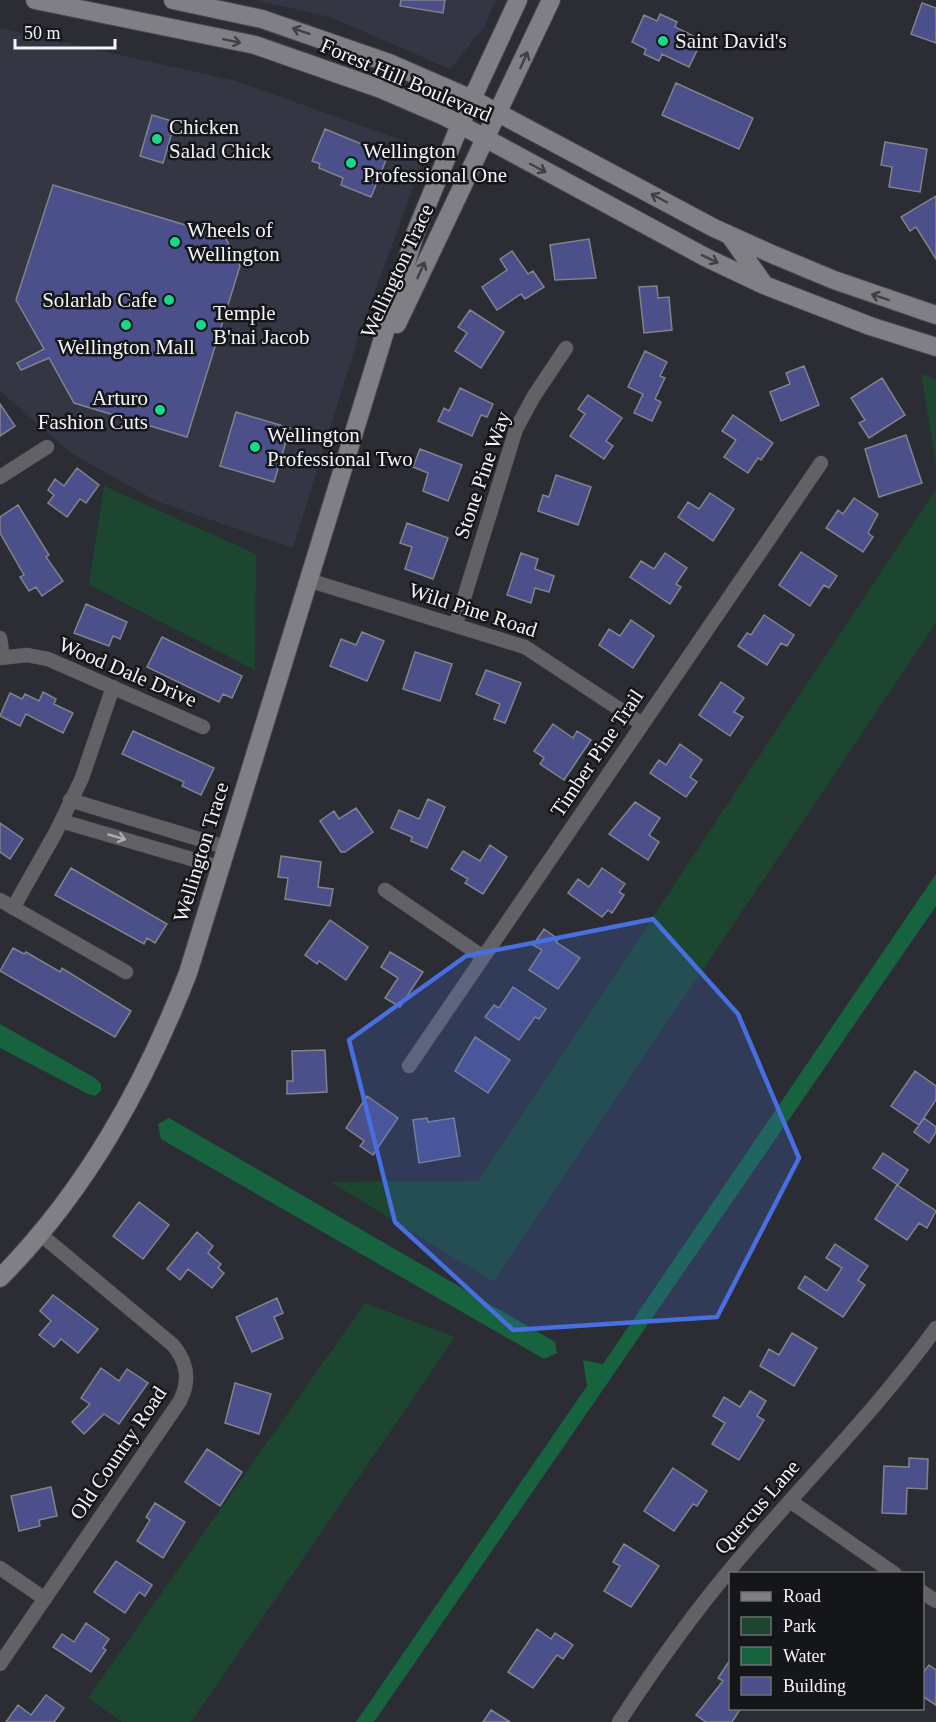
<svg xmlns="http://www.w3.org/2000/svg" width="936" height="1722" viewBox="0 0 936 1722" font-family="Georgia,serif">
<style>
.built{fill:#343643}
.green{fill:#1c462f}
.water{fill:#17633f}
.building{fill:#4b508a;stroke:#81838b;stroke-width:1.5}
.lines{fill:none;stroke-linecap:round;stroke-linejoin:round}
.street-casing{stroke:#484950;stroke-width:15}
.secondary-casing{stroke:#484950;stroke-width:20}
.street{stroke:#626266;stroke-width:14}
.secondary{stroke:#7f7f85;stroke-width:18}
.oneway{stroke:#3f4044}
.oneway2{stroke:#ababb0}
.marked{fill:#486fdf;fill-opacity:0.2;stroke:#486fdf;stroke-width:4.5;stroke-linejoin:round}
.poi-dot{fill:#18d989;stroke:#151619;stroke-width:2}
.labels{text-anchor:middle;dominant-baseline:central;stroke-width:5;stroke-linejoin:round;paint-order:stroke}
.poi-label{font-size:21px;fill:#f4f4f9;stroke:#151619;text-anchor:start}
.street-label{font-size:21px;fill:#f4f4f9;stroke:#151619}
</style>
<rect width="100%" height="100%" fill="#2c2d34"/>
<path class="built" d="M255,0H496L484,27L450,69L330,17Z
M0,28L236,81L427,149L357,341L293,548L156,501L71,453L0,391Z"/>
<path class="green" d="M921,374L936,379V464Z
M104,486L256,554L255,670L89,585Z
M936,489V623L493,1282L331,1182L478,1181Z
M365,1303L455,1337L191,1722H122L88,1698Z"/>
<path class="water" d="M936,874V906L374,1722H356L587,1386L583,1360L603,1364Z
M0,1024L95,1078L101,1084V1091L95,1096L88,1094L0,1048Z
M169,1118L555,1342L557,1353L544,1359L161,1139L158,1124Z"/>
<path class="building" d="M401,0H445L443,13L400,6Z
M922,3L936,8V43L911,34Z
M660,14L677,22L675,27L702,40L689,67L662,54L659,61L644,54L646,49L632,42L644,15L657,21Z
M676,83L753,118L739,149L662,115Z
M152,115L175,122L163,163L140,156Z
M325,129L388,155L371,197L341,185L343,178L319,168L320,164L312,161Z
M885,142L927,149L920,192L889,187L892,167L881,165Z
M53,185L225,237L240,266L187,437L74,403L49,358L21,370L17,363L44,349L16,300Z
M936,196V259L916,227L910,231L901,217Z
M589,239L596,278L555,280L550,245Z
M512,251L528,274L533,271L544,287L525,299L521,294L497,310L482,287L507,270L500,259Z
M657,286L658,298L669,297L672,330L644,333L639,287Z
M470,310L504,332L481,368L455,351L467,333L458,327Z
M645,351L667,362L660,376L665,378L655,399L661,402L652,421L634,413L643,394L628,387Z
M804,366L819,405L781,421L770,392L790,384L786,373Z
M882,378L905,415L869,438L859,423L865,420L851,398Z
M460,388L493,404L487,417L481,415L472,436L438,421L444,408L449,411Z
M588,395L622,418L606,441L613,446L604,459L570,436L585,414L578,409Z
M0,404L15,426L0,436Z
M236,412L290,428L274,482L220,466Z
M733,415L773,443L761,460L758,458L748,473L724,457L736,440L722,431Z
M906,435L922,483L879,497L865,449Z
M420,449L462,465L448,501L423,491L428,473L413,467Z
M77,468L99,485L86,503L80,499L67,517L48,503L54,495L48,490L55,479L64,486Z
M556,475L591,487L578,525L538,511L543,495L549,497Z
M710,493L734,509L713,541L678,517L688,502L699,509Z
M854,498L878,514L868,533L873,537L863,552L826,528L838,510L843,514Z
M18,505L49,555L46,557L63,581L42,596L36,587L29,591L20,577L24,575L0,533V517Z
M407,523L448,538L433,579L405,569L412,547L400,543Z
M801,552L837,576L829,588L824,585L810,606L779,585Z
M521,553L538,559L535,569L554,576L549,592L535,588L531,603L507,595Z
M665,553L687,568L676,584L681,587L670,604L630,577L641,561L654,569Z
M86,604L127,622L120,639L113,636L109,646L74,633Z
M764,615L794,635L787,646L781,643L767,665L738,646L747,633L751,635Z
M631,620L654,636L633,668L599,645L609,629L620,636Z
M362,632L384,641L367,681L330,666L341,639L356,645Z
M162,637L242,676L232,698L223,694L219,702L147,667Z
M415,652L452,664L440,701L403,689Z
M486,670L521,683L505,723L494,719L500,704L476,694Z
M721,682L744,698L734,712L743,717L730,736L699,715Z
M43,692L56,699L54,704L73,713L63,733L26,714L20,726L0,716L10,693L22,699L25,694L39,701Z
M553,724L573,738L577,731L591,740L564,780L540,764L544,758L534,751Z
M133,731L214,768L201,795L182,786L184,782L122,754Z
M680,744L702,760L690,777L697,782L686,797L650,773L659,760L666,765Z
M428,799L445,807L427,848L411,841L412,837L391,828L399,810L419,819Z
M635,802L660,818L649,835L659,842L648,860L609,834Z
M356,808L373,832L345,852H341L320,821L334,811L339,819Z
M0,823L23,839L10,859L0,852Z
M490,845L507,857L483,894L465,883L468,879L451,869L463,851L480,861Z
M281,856L321,862L318,887L333,889L330,906L285,899L288,878L278,877Z
M71,868L167,924L155,943L147,938L144,944L55,895Z
M602,868L625,884L619,892L624,895L612,913L608,910L602,917L568,893L578,879L589,887Z
M330,920L368,947L346,980L319,961L317,964L305,955Z
M544,929L558,939L556,942L580,958L558,989L529,970L542,950L533,945Z
M13,948L24,954L26,952L60,972L62,968L131,1011L115,1037L0,971Z
M390,952L423,972L400,1007L385,998L398,978L381,967Z
M513,987L546,1009L539,1019L535,1017L519,1040L485,1017L494,1005L499,1008Z
M475,1037L510,1060L488,1093L455,1071Z
M325,1050L327,1092L287,1094V1081H293L292,1051Z
M915,1071L936,1086V1100L919,1125L891,1106Z
M367,1096L398,1118L373,1155L360,1146L364,1141L346,1128Z
M427,1118L428,1122L454,1118L460,1156L419,1163L413,1120Z
M924,1118L936,1127V1132L929,1143L914,1132Z
M883,1153L908,1170L898,1185L873,1168Z
M897,1185L936,1211L927,1228L919,1223L907,1240L875,1219Z
M139,1202L169,1225L143,1259L113,1236Z
M197,1232L213,1246L208,1253L221,1264L218,1268L224,1273L212,1288L188,1269L180,1280L167,1269Z
M835,1244L868,1266L858,1280L865,1285L843,1317L798,1288L805,1276L827,1291L842,1268L826,1258Z
M53,1295L98,1329L78,1353L61,1339L54,1347L39,1335L51,1321L40,1311Z
M277,1298L283,1313L274,1317L283,1338L252,1352L236,1317Z
M792,1333L817,1348L794,1386L760,1366L769,1349L779,1355Z
M101,1368L119,1381L127,1369L148,1383L119,1424L104,1414L84,1434L72,1422L90,1404L81,1398Z
M235,1383L271,1394L259,1434L225,1423Z
M750,1391L766,1401L757,1416L764,1420L739,1460L712,1444L725,1423L713,1416L724,1397L740,1407Z
M207,1449L242,1472L220,1506L185,1482Z
M909,1458L928,1459L927,1489L907,1488L906,1514L882,1513L884,1466L909,1467Z
M673,1468L707,1491L697,1506L693,1504L674,1531L644,1511Z
M51,1487L57,1516L39,1520L40,1526L19,1531L11,1496Z
M155,1503L185,1522L163,1558L137,1541L150,1520L146,1517Z
M624,1544L659,1566L631,1607L604,1591L620,1566L613,1562Z
M116,1561L152,1585L145,1596L139,1592L125,1613L94,1592Z
M86,1623L109,1639L103,1648L106,1650L91,1672L53,1647L62,1634L74,1642Z
M537,1629L551,1639L555,1633L573,1645L563,1659L557,1655L533,1688L508,1672Z
M730,1660V1708H741L732,1722H706L696,1715L723,1681L718,1678Z
M929,1665L936,1670V1705L922,1696V1674Z
M46,1695L64,1708L54,1722H6L18,1705L31,1715Z
M491,1710L510,1722H483Z"/>
<g class="lines">
<defs>
<path id="street" d="M0,477L47,447
M308,580L525,647L642,724
M456,624L516,429L534,396L566,348
M0,638L3,657
M0,658L27,655L48,659L203,727
M70,800L225,847
M61,821L219,867
M385,890L483,957
M0,900L126,972
M13,908L56,832L82,778L113,687
M409,1066L821,463
M790,1501L895,1574
M0,1568L45,1599
M922,1592L936,1601
M0,1664L180,1401C190,1381 188,1363 173,1345L40,1234
M619,1722C653,1670 689,1619 729,1571C797,1489 874,1414 936,1328"/>
<path id="secondary" d="M35,0L255,45L381,89L446,117L705,257L764,285L870,326L936,347
M173,0L262,19L389,63L472,99L714,228L774,255L834,280L936,315
M731,237L763,283
M397,324L551,0
M0,1278C86,1191 144,1086 188,973L415,234L460,125L518,0"/>
</defs>
<use href="#street" class="street-casing"/>
<use href="#secondary" class="secondary-casing"/>
<use href="#street" class="street"/>
<use href="#secondary" class="secondary"/>
</g>
<defs><path id="oneway-shaft" d="M-6 0H5M1.5-3L5.5 0L1.5 3" fill="none" stroke-width="1.6" stroke-linecap="round" stroke-linejoin="round" transform="scale(1.5)"/></defs>
<g class="oneway">
<use href="#oneway-shaft" transform="translate(301 31) rotate(-162)"/>
<use href="#oneway-shaft" transform="translate(232 41) rotate(12)"/>
<use href="#oneway-shaft" transform="translate(524 60) rotate(-66)"/>
<use href="#oneway-shaft" transform="translate(538 168) rotate(28)"/>
<use href="#oneway-shaft" transform="translate(659 198) rotate(-152)"/>
<use href="#oneway-shaft" transform="translate(710 259) rotate(26)"/>
<use href="#oneway-shaft" transform="translate(421 270) rotate(-66)"/>
<use href="#oneway-shaft" transform="translate(880 297) rotate(-161)"/>
</g>
<use class="oneway2" href="#oneway-shaft" transform="translate(117 837) rotate(16)"/>
<path class="marked" d="M653,919L738,1014L799,1158L717,1317L513,1330L395,1222L349,1040L466,956Z"/>
<g class="poi-dot">
<circle cx="663" cy="41" r="6"/>
<circle cx="157" cy="139" r="6"/>
<circle cx="351" cy="163" r="6"/>
<circle cx="175" cy="242" r="6"/>
<circle cx="169" cy="300" r="6"/>
<circle cx="126" cy="325" r="6"/>
<circle cx="201" cy="325" r="6"/>
<circle cx="160" cy="410" r="6"/>
<circle cx="255" cy="447" r="6"/>
</g>
<g class="labels">
<g class="poi-label">
<text x="675" y="41">Saint David's</text>
<text x="169" y="127">Chicken<tspan x="169" dy="24">Salad Chick</tspan></text>
<text x="363" y="151">Wellington<tspan x="363" dy="24">Professional One</tspan></text>
<text x="187" y="230">Wheels of<tspan x="187" dy="24">Wellington</tspan></text>
<text x="157" y="300" text-anchor="end">Solarlab Cafe</text>
<text x="213" y="313">Temple<tspan x="213" dy="24">B'nai Jacob</tspan></text>
<text x="126" y="347" text-anchor="middle">Wellington Mall</text>
<text x="148" y="398" text-anchor="end">Arturo<tspan x="148" dy="24">Fashion Cuts</tspan></text>
<text x="267" y="435">Wellington<tspan x="267" dy="24">Professional Two</tspan></text>
</g>
<g class="street-label">
<text transform="translate(406 80) rotate(23)">Forest Hill Boulevard</text>
<text transform="translate(397 271) rotate(-65)">Wellington Trace</text>
<text transform="translate(482 475) rotate(-71)">Stone Pine Way</text>
<text transform="translate(473 610) rotate(18)">Wild Pine Road</text>
<text transform="translate(128 672) rotate(23)">Wood Dale Drive</text>
<text transform="translate(597 753) rotate(-56)">Timber Pine Trail</text>
<text transform="translate(201 852) rotate(-73)">Wellington Trace</text>
<text transform="translate(118 1453) rotate(-56)">Old Country Road</text>
<text transform="translate(757 1507) rotate(-49)">Quercus Lane</text>
</g>
</g>
<rect x="729" y="1572" width="195" height="138" fill="#151619" stroke="#6e6f73" stroke-width="1.5"/>
<rect x="741" y="1592" width="30" height="9" fill="#7f7f85" stroke="#6e6f73" stroke-width="1.5"/>
<text x="783" y="1602" font-size="18" fill="#f4f4f9">Road</text>
<rect x="741" y="1617" width="30" height="18" fill="#1c462f" stroke="#6e6f73" stroke-width="1.5"/>
<text x="783" y="1632" font-size="18" fill="#f4f4f9">Park</text>
<rect x="741" y="1647" width="30" height="18" fill="#17633f" stroke="#6e6f73" stroke-width="1.5"/>
<text x="783" y="1662" font-size="18" fill="#f4f4f9">Water</text>
<rect x="741" y="1677" width="30" height="18" fill="#4b508a" stroke="#6e6f73" stroke-width="1.5"/>
<text x="783" y="1692" font-size="18" fill="#f4f4f9">Building</text>
<path d="M15 39v9h100v-9" fill="none" stroke="#f4f4f9" stroke-width="3"/>
<text x="24" y="39" font-size="18" fill="#f4f4f9" stroke="#151619" stroke-width="4.5" paint-order="stroke">50 m</text>
</svg>
